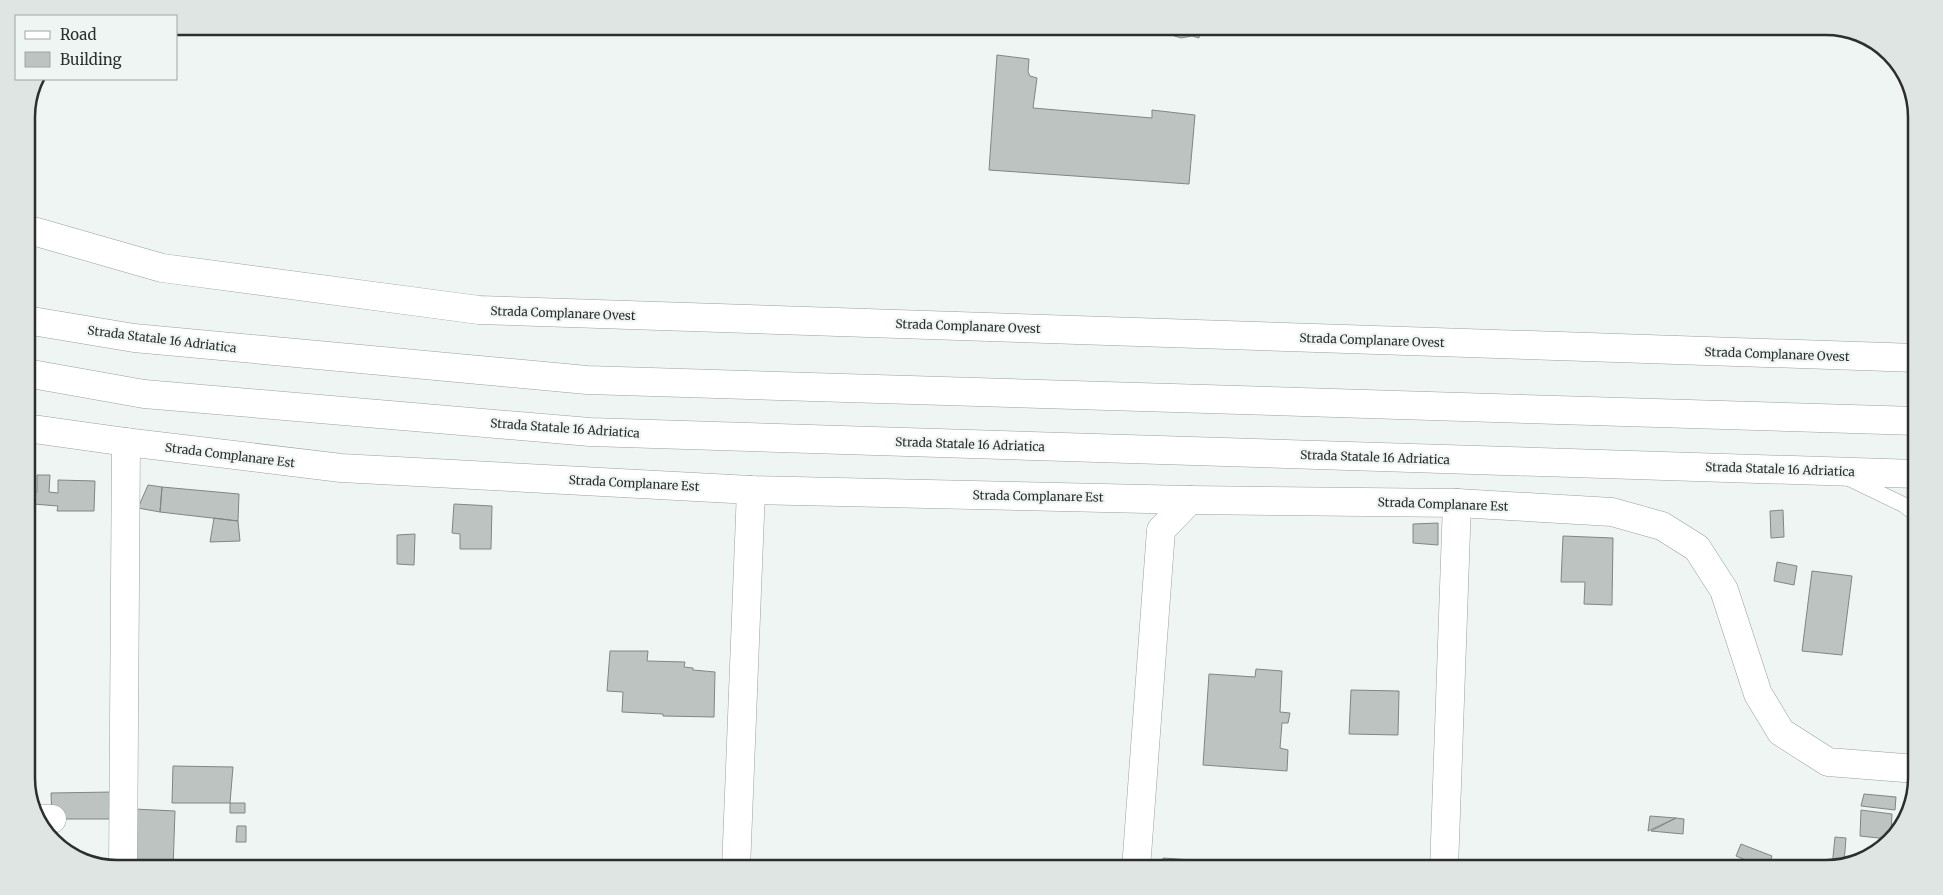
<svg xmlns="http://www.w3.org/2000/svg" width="1943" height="895" viewBox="0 0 1943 895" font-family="Merriweather,serif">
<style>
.building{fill:#bdc3c1;stroke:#818684}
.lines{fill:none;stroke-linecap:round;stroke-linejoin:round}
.lane-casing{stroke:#9aa09e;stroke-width:16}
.street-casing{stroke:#9aa09e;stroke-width:29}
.secondary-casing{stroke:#9aa09e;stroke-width:29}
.highway-casing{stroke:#9aa09e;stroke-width:29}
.lane{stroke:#fff;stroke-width:15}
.street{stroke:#fff;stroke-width:28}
.secondary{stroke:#fff;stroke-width:28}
.highway{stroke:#fff;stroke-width:28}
.labels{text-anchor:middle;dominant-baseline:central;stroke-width:4.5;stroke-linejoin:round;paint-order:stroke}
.street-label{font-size:12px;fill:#2c2f2e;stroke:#eff5f3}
.rim{fill:none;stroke:#2c2f2e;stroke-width:2.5}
</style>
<rect width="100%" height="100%" fill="#eff5f3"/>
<path class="building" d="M1163,26H1200L1199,38L1192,36L1181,38L1168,34Z
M997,55L1029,59L1028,72L1030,76L1037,78L1033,108L1152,118V110L1195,115L1189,184L989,170Z
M37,475H50L49,492L58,493V480L95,481L94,511H57L58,506L33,504V492H37Z
M148,485L162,487L160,512L138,508Z
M162,487L239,494L238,521L160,512Z
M454,504L492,506L491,549H460V534L452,533Z
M1783,510L1784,537L1771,538L1770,511Z
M214,518L238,521L240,541L210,542Z
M1438,523V545L1413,543V524Z
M415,534L414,565L397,564V535Z
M1563,536L1613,538L1612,605L1584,604L1585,582H1561Z
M1777,562L1797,566L1794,585L1774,581Z
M1812,571L1852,576L1842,655L1802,651Z
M610,651H648L647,661L685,662L684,667L693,668V670L715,672L714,717L663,716V714L622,712L623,692L607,691Z
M1256,669L1282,671L1280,712L1290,713L1288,723H1282L1280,748L1288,750L1287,771L1203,765L1209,674L1255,677Z
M1351,690L1399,691L1398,735L1349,734Z
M173,766L233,767L230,803H172Z
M113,792V819H52L51,793Z
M1864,794L1896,797L1895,810L1861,806Z
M230,803H245V813H230Z
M134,809L175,811L173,869H133Z
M1861,810L1892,814L1891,836L1888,839L1860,836Z
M1650,816L1676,818L1648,831Z
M1676,818L1684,819L1683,834L1651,831Z
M237,826H246V842H236Z
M1835,837L1846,838L1844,863L1832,867Z
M1741,844L1772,856L1767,869L1736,856Z
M1163,858L1192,860L1191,869H1162Z
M1192,860L1265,867V869H1191Z
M681,865L721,866V869H681Z"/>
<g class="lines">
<defs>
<path id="lane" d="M1846,477L1904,505L1917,515"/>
<path id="street" d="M40,819H52
M123,869L126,442
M736,869L751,490
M1136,869L1161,530L1190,500
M1444,869L1457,503"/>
<path id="secondary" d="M26,229L162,268L479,310L1917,358
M26,428L126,442L341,468L751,490L1190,500L1457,503L1612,512L1662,526L1697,548L1724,590L1758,694L1781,732L1828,762L1917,769"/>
<path id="highway" d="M26,320L134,338L587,380L1917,421
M26,373L144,394L590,432L1917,474"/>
</defs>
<use href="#lane" class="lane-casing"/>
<use href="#street" class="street-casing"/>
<use href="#secondary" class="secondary-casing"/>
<use href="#highway" class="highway-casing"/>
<use href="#lane" class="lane"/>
<use href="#street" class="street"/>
<use href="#secondary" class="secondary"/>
<use href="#highway" class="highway"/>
</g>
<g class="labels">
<g class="street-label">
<text transform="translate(563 313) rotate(2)">Strada Complanare Ovest</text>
<text transform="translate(968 326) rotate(2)">Strada Complanare Ovest</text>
<text transform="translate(162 339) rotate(7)">Strada Statale 16 Adriatica</text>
<text transform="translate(1372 340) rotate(2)">Strada Complanare Ovest</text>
<text transform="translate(1777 354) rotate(2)">Strada Complanare Ovest</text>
<text transform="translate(565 428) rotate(4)">Strada Statale 16 Adriatica</text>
<text transform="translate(970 444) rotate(2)">Strada Statale 16 Adriatica</text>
<text transform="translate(230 455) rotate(7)">Strada Complanare Est</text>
<text transform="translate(1375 457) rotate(2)">Strada Statale 16 Adriatica</text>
<text transform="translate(1780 469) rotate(2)">Strada Statale 16 Adriatica</text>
<text transform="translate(634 483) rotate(3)">Strada Complanare Est</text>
<text transform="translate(1038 496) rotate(1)">Strada Complanare Est</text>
<text transform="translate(1443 504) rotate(2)">Strada Complanare Est</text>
</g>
</g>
<path d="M0 0H1943V895H0ZM117 35H1826A82 82 0 0 1 1908 117V778A82 82 0 0 1 1826 860H117A82 82 0 0 1 35 778V117A82 82 0 0 1 117 35Z" fill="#dfe5e3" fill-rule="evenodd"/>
<path class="rim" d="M117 35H1826A82 82 0 0 1 1908 117V778A82 82 0 0 1 1826 860H117A82 82 0 0 1 35 778V117A82 82 0 0 1 117 35Z"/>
<rect x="15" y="15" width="162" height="65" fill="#eff5f3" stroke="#a1a6a4"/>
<rect x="25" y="31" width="25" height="8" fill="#ffffff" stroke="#a1a6a4"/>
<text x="60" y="40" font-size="15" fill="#2c2f2e">Road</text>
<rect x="25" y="52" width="25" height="15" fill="#bdc3c1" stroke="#a1a6a4"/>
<text x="60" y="65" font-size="15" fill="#2c2f2e">Building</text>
</svg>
